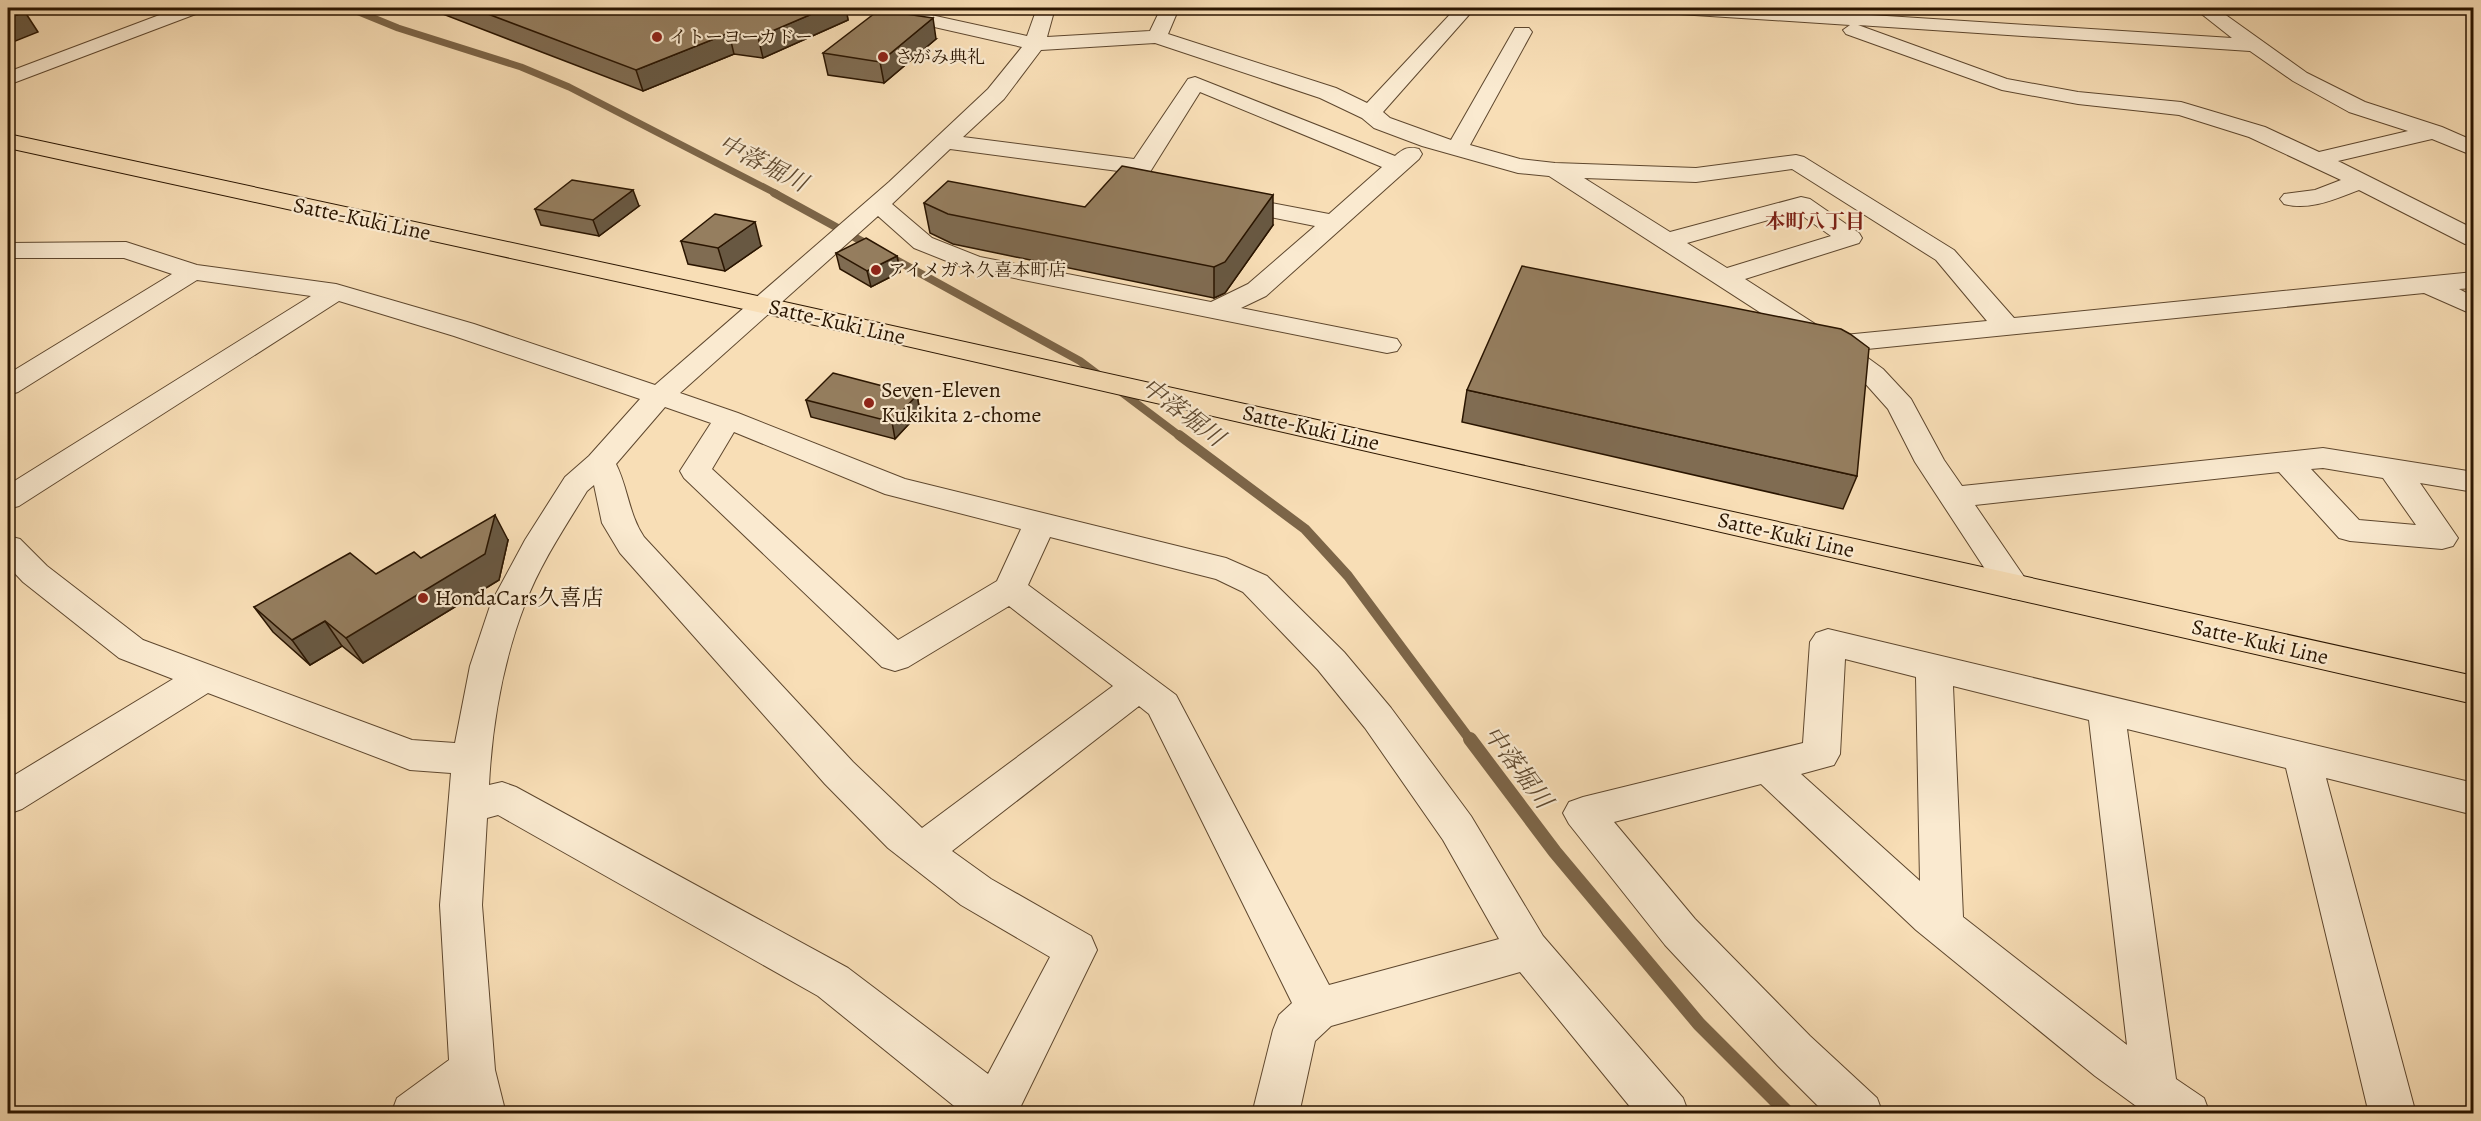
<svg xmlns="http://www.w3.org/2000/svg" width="2481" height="1121" viewBox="0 0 2481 1121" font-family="Alegreya,'Noto Serif JP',serif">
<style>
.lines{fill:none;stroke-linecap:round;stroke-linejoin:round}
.stream-far3{stroke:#7c6548;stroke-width:7}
.stream-far2{stroke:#7c6548;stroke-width:8}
.stream-far1{stroke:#7c6548;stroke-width:10}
.stream{stroke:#7c6548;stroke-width:14}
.minor-casing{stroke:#5e472e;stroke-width:2}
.major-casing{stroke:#2a1500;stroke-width:2}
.minor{fill:#faead0;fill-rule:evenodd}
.major{fill:#f8deb6;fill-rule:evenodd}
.wall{fill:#806c52;stroke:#2a1500;stroke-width:1.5}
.shaded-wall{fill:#685842;stroke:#2a1500;stroke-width:1.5}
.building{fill:#957e5f;stroke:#2a1500;stroke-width:1.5}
.poi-dot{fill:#8f2418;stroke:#faead0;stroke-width:2}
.labels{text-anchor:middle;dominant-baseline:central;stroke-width:4.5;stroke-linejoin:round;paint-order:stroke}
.far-poi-label{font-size:18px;fill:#2a1500;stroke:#faead0;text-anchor:start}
.far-neighbourhood-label{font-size:20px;font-weight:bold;fill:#7a1f14;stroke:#faead0}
.street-label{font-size:22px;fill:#2a1500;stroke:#faead0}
.poi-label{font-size:22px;fill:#2a1500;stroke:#faead0;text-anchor:start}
.water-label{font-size:24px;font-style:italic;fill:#604a30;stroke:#faead0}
</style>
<rect width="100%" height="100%" fill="#f8deb6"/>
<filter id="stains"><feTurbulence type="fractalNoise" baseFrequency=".00333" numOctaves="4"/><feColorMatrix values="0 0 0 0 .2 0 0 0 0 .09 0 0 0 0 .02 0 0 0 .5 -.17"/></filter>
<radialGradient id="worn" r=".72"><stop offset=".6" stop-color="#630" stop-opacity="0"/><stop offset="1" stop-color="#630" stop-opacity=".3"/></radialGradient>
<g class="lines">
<path class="stream-far3" d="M349,8L398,28L521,67L569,87L777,194"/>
<path class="stream-far2" d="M774,193L1080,361L1104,379
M1116,388L1181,437"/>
<path class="stream-far1" d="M1179,435L1305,529L1348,576L1471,741"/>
<path class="stream" d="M1470,739L1555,852L1699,1024L1789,1114"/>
<defs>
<path id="minor" d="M178,8H204L201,12L8,85V72Z
M866,8H899L1027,36L1037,8H1055L1047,37L1150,31L1161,8H1179L1168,34L1336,88L1367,103L1456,8H1475L1383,112L1390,118L1451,140L1515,28H1529L1532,32L1470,145L1520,159L1555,163L1696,168L1796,155L1804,157L1954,250L2014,318L2474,272V288L2459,289L2474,297V315L2424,293L1857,350L1883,369L1911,399L1944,460L1962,486L2323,448L2474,472V492L2420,483L2458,538L2453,546L2442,549L2350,541L2339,538L2279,472L1975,505L2031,587L2026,595L2014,599L2002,595L1915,462L1888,409L1863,381L1840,364L1549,176L1518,173L1422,146L1374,128L1362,118L1320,98L1155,43L1041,50L1004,99L963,137L1134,159L1188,79L1195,77L1395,156C1403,149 1408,146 1419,149L1422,154L1419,159L1266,296L1241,308L1397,339L1401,345L1397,351L1387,353L964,268L914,248L878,216L680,393L738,413L905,479L1226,558L1267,576L1344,652L1391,708L1471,816L1543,936L1683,1098L1689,1114H1636L1520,972L1331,1026L1315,1041L1299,1114H1252L1273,1030L1279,1015L1292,1003L1149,714L1139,706L952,851L991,879L1091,936L1097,950L1017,1114H964L818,996L498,815L487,818L482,905L495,1070L506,1114H459L458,1109L452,1114H391L397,1098L449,1060L440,905L451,773L410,770L208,693L22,809L8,814V779L173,679L119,658L23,582L8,566V536L20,539L47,566L143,640L412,740L455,743L470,666L491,603L525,540L565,477L589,456L640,399L454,336L339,301L19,506L8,509V485L311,296L197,280L18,392L8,395V374L172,274L124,258H8V243L126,242L197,265L336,284L474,324L655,385L889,182L988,89L1022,47L868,12ZM1200,92L1382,167L1329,214L1229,195L1220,197L1217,202L1220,207L1315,226L1248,284L1211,302L980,257L932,238L892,204L950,149L1126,172L1118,184L1122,189L1158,196L1166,194L1170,189L1166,184L1145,180ZM1792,169L1936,260L1987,321L1834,336L1745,279L1859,243L1862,238L1859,233L1810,199L1801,197L1670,232L1584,178L1696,182ZM1797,212L1831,236L1727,268L1687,243ZM665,407L711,423L680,471L684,478L882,667L895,671L908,667L1009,606L1113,686L922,828L853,762L644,537C629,515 628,488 616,464ZM734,432L885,494L1021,529L997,581L898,640L712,469ZM2323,468L2383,478L2416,525L2359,520L2311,469ZM594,485L602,523L620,553L825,784L888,848L961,905L1050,957L988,1074L848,968L516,787L502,782L489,785C492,725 503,661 525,604C540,564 565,527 587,491ZM1050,537L1216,579L1243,592L1318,670L1365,728L1443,840L1499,939L1329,985L1176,695L1028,585Z
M1669,8H1761L2232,38L2194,8H2216L2307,73L2365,102L2442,127L2474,141V156L2432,139L2338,161L2474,229V246L2465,244L2359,190C2335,199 2310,211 2284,204L2280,199L2284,194L2315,190L2341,180L2249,137L2179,115L2078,104L2002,90L1846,34L1843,30L1850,25L1679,14L1672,12ZM1858,25L2250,51L2293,81L2349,112L2408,131L2319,152L2265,127L2181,102L2078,92L2007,79Z
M1828,629L2474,783V815L2326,778L2416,1114H2369L2286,768L2127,729L2176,1079L2204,1098L2210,1114H2147L2095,1076L1916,930L1761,784L1614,822L1695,919L1810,1036L1877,1098L1883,1114H1826L1778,1066L1665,945L1569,824L1563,813L1569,802L1583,797L1803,743L1810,642L1816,633ZM1845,659L1916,677L1920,881L1801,774L1834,765L1840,754ZM1953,686L2089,720L2127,1045L1963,917Z"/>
<path id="major" d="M8,134L762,297L2474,676V704L762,313L8,148Z"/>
</defs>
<use href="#minor" class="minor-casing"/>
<use href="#major" class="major-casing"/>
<use href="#minor" class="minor"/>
<use href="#major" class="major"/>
</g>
<path class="wall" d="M438,8H846L848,20L763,58L734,54L643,91L440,13Z
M936,39L884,83L828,75L823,53Z
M924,203L1085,207L1273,225L1225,293L1214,298L953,244L930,233Z
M639,206L599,236L541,225L535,209Z
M681,241L761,246L725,271L688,264Z
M836,253L897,256L900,272L871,287L840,269Z
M1467,390L1857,476L1843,509L1462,422Z
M917,395L920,412L895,439L811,417L806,400Z
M508,540L499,580L363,663L342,646L310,665L273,632L254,607L376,574L421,558Z"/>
<path class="shaded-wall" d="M826,8H846L848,20L763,58L758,37Z
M25,12L38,32L8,44V18Z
M933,18L936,39L884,83L880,62Z
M729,33L734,54L643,91L636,70Z
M633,190L639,206L599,236L593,220Z
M1273,195V225L1225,293L1214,298V267Z
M755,222L761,246L725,271L718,248Z
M897,256L900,272L871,287L867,271Z
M917,395L920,412L895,439L892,422Z
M495,515L508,540L499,580L363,663L346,638Z
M325,621L342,646L310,665L292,640Z"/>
<path class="building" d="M8,8H9L25,12L8,18Z
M472,8H826L758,37L729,33L636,70Z
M879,10L933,18L880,62L823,53Z
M1122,166L1273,195L1225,262L1214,267L948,214L924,203L948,181L1085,207Z
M572,180L633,190L593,220L535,209Z
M715,214L755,222L718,248L681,241Z
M866,238L897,256L867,271L836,253Z
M1522,266L1841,329L1850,334L1869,348L1857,476L1467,390Z
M833,373L917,395L892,422L806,400Z
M495,515L485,554L346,638L325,621L292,640L254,607L350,553L376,574L414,552L421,558Z"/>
<g class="poi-dot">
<circle cx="657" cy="37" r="6"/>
<circle cx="883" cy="57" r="6"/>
<circle cx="876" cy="270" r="6"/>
<circle cx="869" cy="403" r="6"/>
<circle cx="423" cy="598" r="6"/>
</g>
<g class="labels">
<g class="far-poi-label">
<text x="669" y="37">イトーヨーカドー</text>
<text x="895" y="57">さがみ典礼</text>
<text x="888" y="270">アイメガネ久喜本町店</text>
</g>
<g class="far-neighbourhood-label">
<text x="1815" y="221">本町八丁目</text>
</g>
<g class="street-label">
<text transform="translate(362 219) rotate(12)">Satte-Kuki Line</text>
<text transform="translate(837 322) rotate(13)">Satte-Kuki Line</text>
<text transform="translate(1311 428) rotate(13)">Satte-Kuki Line</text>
<text transform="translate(1786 535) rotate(13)">Satte-Kuki Line</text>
<text transform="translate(2260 642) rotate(13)">Satte-Kuki Line</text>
</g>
<g class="poi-label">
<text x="881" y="390">Seven-Eleven<tspan x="881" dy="25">Kukikita 2-chome</tspan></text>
<text x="435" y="598">HondaCars久喜店</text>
</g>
<g class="water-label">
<text transform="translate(763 163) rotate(27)">中落堀川</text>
<text transform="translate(1183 412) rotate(37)">中落堀川</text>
<text transform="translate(1518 767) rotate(53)">中落堀川</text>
</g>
</g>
<rect width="2481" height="1121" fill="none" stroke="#f8deb6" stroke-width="30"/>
<rect x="9" y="9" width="2463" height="1103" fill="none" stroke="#2a1500" stroke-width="3"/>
<rect x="15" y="15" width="2451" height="1091" fill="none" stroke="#2a1500" stroke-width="1.5"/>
<rect width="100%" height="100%" filter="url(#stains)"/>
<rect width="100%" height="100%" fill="url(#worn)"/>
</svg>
